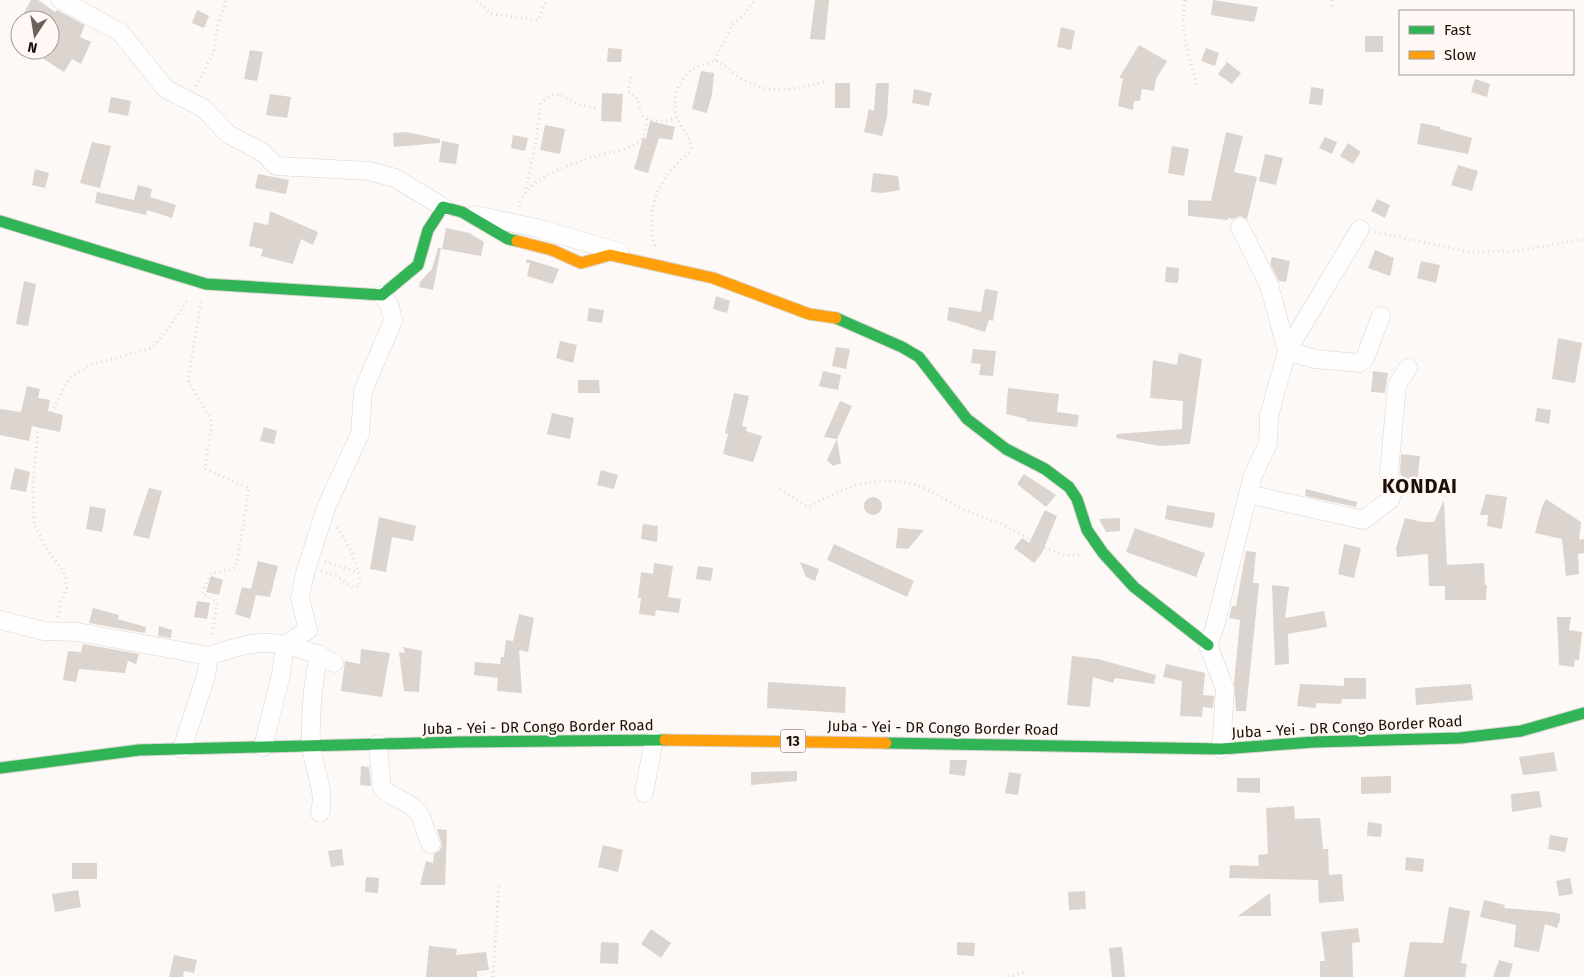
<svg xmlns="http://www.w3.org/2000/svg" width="1584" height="977" viewBox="0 0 1584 977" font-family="'Fira Sans',sans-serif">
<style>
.building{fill:#dbd4cf}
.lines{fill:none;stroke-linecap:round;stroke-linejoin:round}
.street-casing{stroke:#dbd4cf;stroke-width:19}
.fast-casing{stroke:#dbd4cf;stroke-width:13}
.slow-casing{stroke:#dbd4cf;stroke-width:13}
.path{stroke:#dddcdc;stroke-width:3;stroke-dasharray:1 4;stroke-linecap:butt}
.street{stroke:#fffefe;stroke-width:18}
.fast{stroke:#30b455;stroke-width:11}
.slow{stroke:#ff9f0a;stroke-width:11}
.labels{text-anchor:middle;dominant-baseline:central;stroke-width:5;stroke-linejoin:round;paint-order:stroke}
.shield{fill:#fff8f4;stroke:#5f564f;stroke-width:1}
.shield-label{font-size:14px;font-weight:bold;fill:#1a1008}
.street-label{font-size:15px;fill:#1a1008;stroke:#fff8f4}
.district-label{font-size:20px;font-weight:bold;letter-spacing:1px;fill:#1a1008;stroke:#fff8f4}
</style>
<rect width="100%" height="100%" fill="#fcf9f7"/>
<path class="building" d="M31,0H38L55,12L57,10L85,25L80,37L91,42L81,64L72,59L64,72L30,50H50V20H20Z
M815,0H829L825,40L810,39Z
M1213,0L1258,7L1254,22L1211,15Z
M197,10L209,16L204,28L192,23Z
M1061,27L1075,31L1071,50L1057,47Z
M1365,36H1383V52H1365Z
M1139,45L1167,61L1156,79L1154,91L1142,89L1140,101H1134L1133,110L1118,106L1123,78H1119Z
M608,48L622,49L621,62H607Z
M1206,48L1219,53L1215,66L1201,61Z
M250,50L263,52L257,81L244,79Z
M1227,62L1241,73L1232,84L1218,74Z
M701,71L714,73L712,94L707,113L692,109Z
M1475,79L1490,84L1487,97L1471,92Z
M835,83H850V108H835Z
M876,83H889L887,117L882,136L864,132L869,109L874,111Z
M1311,87L1324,89L1322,105L1309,104Z
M914,89L932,93L929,106L912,103Z
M602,93L623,94L621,122L601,121Z
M270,94L291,97L287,118L266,115Z
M111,97L131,101L128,116L108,112Z
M650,121L675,127L672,140L659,138L648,173L634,169L643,137L646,139Z
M1421,123L1440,127V129L1472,138L1468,154L1417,144Z
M545,125L565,129L560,154L540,150Z
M406,132L440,139V143L394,147L393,133Z
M1226,132L1243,136L1234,172L1257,177L1247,219L1240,216L1233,219L1228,218V220L1188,216V200L1211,201Z
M513,135L528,138L525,151L511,148Z
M1325,137L1337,142L1332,154L1319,148Z
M442,141L459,144L456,164L439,162Z
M92,142L111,146L100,188L80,183Z
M1348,143L1361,152L1353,164L1340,156Z
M1172,146L1189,149L1184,176L1168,173Z
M1265,154L1283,158L1276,185L1259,181Z
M1458,165L1478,171L1472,191L1451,185Z
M35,169L49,173L45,188L32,185Z
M873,173L898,176L900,190L883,193L871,192Z
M258,174L289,180L286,194L255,188Z
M138,185L152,189L150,197L176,205L172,218L147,210L146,215L95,203L97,192L134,200Z
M1377,199L1390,205L1385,218L1371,211Z
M270,211L318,232L313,245L301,239L293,264L261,256L263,249L249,246L254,222L268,225Z
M446,228L469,233L484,242L481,256L442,249Z
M438,248H441L433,290L419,287L420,282L432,269Z
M1375,250L1394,258L1390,276L1368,268Z
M1272,257L1290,261L1286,282L1279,281L1270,264Z
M527,259L559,269L553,284L527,276L530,263H526Z
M1421,261L1440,265L1436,283L1417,278Z
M1166,267L1179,268L1178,283L1165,282Z
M24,281L36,284L28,326L16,324Z
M985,289L998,291L993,321L989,320L985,332L947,320L949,307L981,312Z
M716,296L730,301L727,313L713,309Z
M589,308L604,310L602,323L587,321Z
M1558,338L1582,343L1575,383L1552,379Z
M560,341L577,345L573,363L556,358Z
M836,347L850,349L846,369L832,366Z
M973,349L996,351L993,376L979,375L981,364L971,363Z
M1179,353L1202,359L1190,444L1160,446L1116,438L1117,434L1182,429L1183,401L1150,398L1153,360L1177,365Z
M823,371L841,375L838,390L819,386Z
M1373,371L1388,373L1385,393L1371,392Z
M578,380H599L600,393H578Z
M27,386L40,389L38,398L50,400L48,411L63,415L60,432L32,426L29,441L0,435V409L21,412Z
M1008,388L1059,394L1057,412L1079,415L1077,427L1026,421L1027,419L1006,414Z
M734,393L749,396L742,426L747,427L746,431L762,436L753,462L723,454L728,434L725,433Z
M840,401L852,406L837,439L824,437Z
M1537,408L1551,410L1549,424L1535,421Z
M552,413L574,418L570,439L547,434Z
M264,427L277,431L274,444L260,441Z
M837,439L841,463L833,466L827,460Z
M1401,454L1420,456L1417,483L1404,482L1400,472Z
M15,468L30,472L26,492L10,489Z
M601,470L618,475L614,489L597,485Z
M1024,474L1056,495L1046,507L1017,484Z
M149,488L162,491L149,539L133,535Z
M1306,489L1357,502L1356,507L1305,496Z
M1486,494L1507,497L1502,529L1487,526L1488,515H1480Z
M864 506a9 9 0 1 1 18 0a9 9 0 1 1-18 0Z
M1546,499L1581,522L1579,540L1584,539V553L1578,554L1579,574L1566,576L1562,539L1535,533L1542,507Z
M1444,500L1447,565L1484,563L1485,585H1487L1486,600H1445V586H1429L1428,554L1397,557L1396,548L1405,518L1422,522H1434Z
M1167,505L1215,513L1213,526L1211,528L1165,519Z
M90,506L106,509L102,532L86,529Z
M1045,510L1057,516L1042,553L1034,563L1014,548L1022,538L1029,543Z
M379,517L416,526L413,541L392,537L386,572L370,569Z
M1120,518V531L1106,532L1099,519Z
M643,524L658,526L657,542L641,539Z
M898,528L924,530L908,549L896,548Z
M1135,528L1205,553L1196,577L1126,552Z
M834,544L914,581L907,597L827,560Z
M1344,544L1361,548L1354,578L1338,574Z
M1246,551L1256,552L1253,583H1259L1246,711H1236L1234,683L1240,620L1229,618L1232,606H1236Z
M258,561L278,566L270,597L256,595L250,619L235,614L242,587L251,589Z
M800,562L819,569L815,581L806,577Z
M654,563L673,566L668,597L681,599L679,613L656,610L655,616L639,614L641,598H638L641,572L653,574Z
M698,566L713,568L711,581L696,579Z
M211,576L223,580L219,595L206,592Z
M1272,585L1289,587L1285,618L1324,611L1327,627L1288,634L1289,664L1275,665Z
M197,601L210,603L207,619L194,617Z
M93,608L119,615L118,619L146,627L145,633L89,623Z
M519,614L534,618L528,652L519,650L522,693L497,691L498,678L474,675L475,662L500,664L501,657H504L506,640L513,641Z
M1557,617H1571L1569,630L1582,632L1579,660H1575L1574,667L1559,665Z
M159,626L172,630L171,638L158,636Z
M83,644L139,654L136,664L128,661L125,673L79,669L76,682L63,680L68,651L81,652Z
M403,647L422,651L419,692L404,691L399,652L405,653Z
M361,649L390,653L382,697L341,691L345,661L360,664Z
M1072,656L1098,659L1156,675L1154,684L1115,678L1113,683L1093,677L1090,707L1067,705Z
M1166,664L1205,673L1203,695L1214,696L1213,708L1203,707L1202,717L1180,716L1182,681L1163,677Z
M1344,678H1366V699H1342L1341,704L1316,703V708L1297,706L1300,684L1344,686Z
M768,682L846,687L845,713L767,708Z
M1471,684L1473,700L1416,705L1415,688Z
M1554,752L1557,771L1523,775L1519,757Z
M950,760H967L965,776L949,774Z
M361,766L369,767L371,786L360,785Z
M797,771V781L751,785V772Z
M1009,772L1021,774L1018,795L1005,793Z
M1391,776V793L1361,794V777Z
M1237,778H1260V793L1237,792Z
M1539,791L1542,807L1512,812L1511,794Z
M1294,806L1295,819L1320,818L1323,849H1328L1329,875L1342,874L1344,901L1319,903L1318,880L1229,878L1230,865L1259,866L1258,855L1268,854L1266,808Z
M1368,822L1382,824L1381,837L1367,836Z
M437,829L447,830L445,885H420L426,861L433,863L434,854L440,850L442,845Z
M1550,835L1568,838L1565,852L1548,849Z
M603,845L623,850L618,872L598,867Z
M342,849L344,865L331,867L328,851Z
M1406,857L1424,859L1423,872L1405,870Z
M72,863H97V879H72Z
M366,877L379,878L378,893L365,892Z
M1570,878L1573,894L1559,896L1556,881Z
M78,890L81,907L55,912L52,894Z
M1085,891L1086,909L1069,910L1068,892Z
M1270,893L1271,916H1238Z
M1484,900L1505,905L1504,908L1553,912L1560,914V920L1557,928L1545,924L1539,952L1514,947L1516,925L1480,917Z
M1449,907L1470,911L1461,963L1467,964L1465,977H1404L1410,942L1443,943Z
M1358,928L1360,942L1352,943L1353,977H1320V961H1325L1321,932Z
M651,929L671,943L661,958L641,944Z
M601,942L619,943L618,964L600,963Z
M957,942L975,943L974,956L957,955Z
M429,946L457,949L456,955L486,952L489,970L477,971V977H426Z
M1122,947L1125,977H1112L1109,948Z
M174,955L197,960L194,973L184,971L183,977H169Z
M1499,960L1513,964L1509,977H1493Z"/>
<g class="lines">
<defs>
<path id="street" d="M61,0L120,32L166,89L203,108L228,134L262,152L276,166L369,171L395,178L443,207
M475,215L537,228L619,252
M1240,227L1269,285L1287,351
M1287,351L1315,359L1359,363L1365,358L1381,316
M1248,494L1363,520L1390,500L1394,487L1389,473L1397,385L1408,368
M0,620L44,631L78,632L209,656
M288,644L321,656L334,663
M319,654C313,683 310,715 311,744C313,768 326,789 320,813
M378,744L382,788C393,798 407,801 415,809C425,818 424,833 431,844
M263,747L281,675L285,645
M182,749L206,676L209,656C234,648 260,638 285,645L308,630L300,598L305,573L327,505L360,434L363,391L393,321L390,306L382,295
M1221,749L1225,689L1208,645L1215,626L1253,475L1268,444L1269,416L1287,351L1360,229
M644,793L654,740"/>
<path id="fast" d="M0,221L206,284L382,295L418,265L428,230L443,207L462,212L508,239L517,241
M836,318L902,347L919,357L967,419L1006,449L1045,469L1069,487L1077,499L1087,530L1103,553L1134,587L1208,645
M886,743L1221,749L1314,742L1460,738L1521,731L1584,713
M0,768L139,750L460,742L665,740"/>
<path id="slow" d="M517,241L552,250L581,263L610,255L713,278L809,314L836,318
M665,740L886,743"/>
</defs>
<use href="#street" class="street-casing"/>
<use href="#fast" class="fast-casing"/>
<use href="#slow" class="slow-casing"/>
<path class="path" d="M477,0L491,14L538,20L547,0
M1185,0C1180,31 1188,55 1197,85
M1332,0V7
M715,60L732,25L742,17L755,0
M631,77L628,91L638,99L641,115C651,122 666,124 677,117
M196,86L214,52L217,28L226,0
M526,188L535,147L541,103L552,95L559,94L577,104L597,108
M519,207C523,179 571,164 596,156C610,152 637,150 644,134C646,130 646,124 647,119
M1375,232L1470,252L1518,251L1584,239
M655,246C644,204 661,177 691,150C691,139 684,132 679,122C670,105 676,80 693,69C700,65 708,64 715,60C727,65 734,75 744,80C772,96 798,89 827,81
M201,302L188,380L212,422L205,469L249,488L236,568L211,573L202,593L217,602L212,638
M780,489L808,507C841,489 874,474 913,484C931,489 950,503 967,511C983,518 999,521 1013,530C1034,541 1055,558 1080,555
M325,562L357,572
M321,571L336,576L353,588L359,585C363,572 345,538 337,527
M58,617L61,602L67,587L64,572L48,551L34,525L33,483L38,430L51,413L70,377L93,364L152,348L169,328L188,299
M493,977L499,884
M1008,977L1027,971"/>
<use href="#street" class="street"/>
<use href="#fast" class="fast"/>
<use href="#slow" class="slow"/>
</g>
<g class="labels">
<rect class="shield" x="780.5" y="729.5" width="25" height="23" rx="4"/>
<g class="shield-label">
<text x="793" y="741">13</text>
</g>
<g class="street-label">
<text transform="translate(538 727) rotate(-1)">Juba - Yei - DR Congo Border Road</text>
<text transform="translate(1347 727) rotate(-3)">Juba - Yei - DR Congo Border Road</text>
<text transform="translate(943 728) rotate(1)">Juba - Yei - DR Congo Border Road</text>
</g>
<g class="district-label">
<text x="1420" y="486">KONDAI</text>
</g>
</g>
<rect x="1399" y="10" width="175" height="65" fill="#fff8f4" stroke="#a39b96"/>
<rect x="1409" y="26" width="25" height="8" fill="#30b455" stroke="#a39b96"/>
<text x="1444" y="35" font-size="15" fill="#1a1008">Fast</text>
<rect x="1409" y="51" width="25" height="8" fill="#ff9f0a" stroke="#a39b96"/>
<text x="1444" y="60" font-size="15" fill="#1a1008">Slow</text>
<g transform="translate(35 35) rotate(192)"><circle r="24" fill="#fff8f4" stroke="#a39b96"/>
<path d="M0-4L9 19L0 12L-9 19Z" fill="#69625c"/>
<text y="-8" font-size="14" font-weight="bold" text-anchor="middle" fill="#1a1008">N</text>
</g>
</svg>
